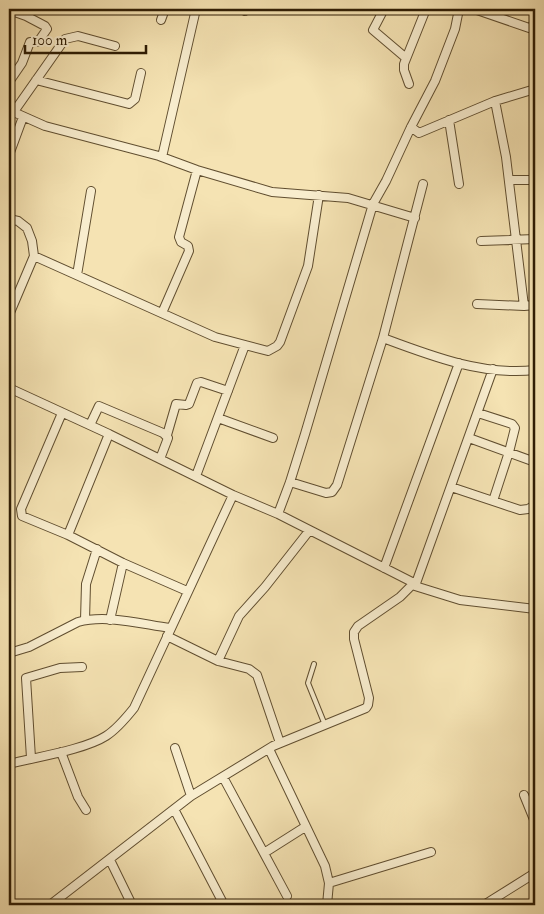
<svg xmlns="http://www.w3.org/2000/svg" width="544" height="914" viewBox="0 0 544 914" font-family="'IM FELL Double Pica',serif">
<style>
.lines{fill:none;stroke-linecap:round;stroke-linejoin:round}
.lane-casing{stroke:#604e30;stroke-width:6}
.street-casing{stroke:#604e30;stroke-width:10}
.lane{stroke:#f8edce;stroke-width:4}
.street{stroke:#f8edce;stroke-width:8}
</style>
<rect width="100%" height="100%" fill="#f5e3b3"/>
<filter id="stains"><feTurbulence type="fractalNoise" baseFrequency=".004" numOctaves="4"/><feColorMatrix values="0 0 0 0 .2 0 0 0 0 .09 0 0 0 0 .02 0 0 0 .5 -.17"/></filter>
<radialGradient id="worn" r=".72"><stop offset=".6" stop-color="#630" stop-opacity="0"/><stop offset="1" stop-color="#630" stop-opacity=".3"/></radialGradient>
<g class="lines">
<defs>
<path id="lane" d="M314,664L308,683L325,725"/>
<path id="street" d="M333,9H334
M384,9L373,30L406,58
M474,9L535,30
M9,10L26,16L45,26L47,29L38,42H30L22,63L9,82
M245,11L246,9
M161,20L165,9
M532,29L535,19
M36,80L129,104L135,99L141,73
M409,84L404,70V64L426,9
M495,101L506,157L524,306
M9,110L45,126L159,156L197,170L272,192L348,198L415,218
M13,113L65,39L78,36L115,46
M449,120L459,184
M411,127L419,133L495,101L535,89
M9,155L23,117
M162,157L196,9
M509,180H535
M9,219L18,221L27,228L32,241L34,256L9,315
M481,241L535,239
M34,256L215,337L268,351L277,346L280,342L308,266L319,195
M77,275L91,191
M477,304L524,306L535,305
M162,313L189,251L188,246L181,242L179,237L197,170
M383,338C431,356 483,376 535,370
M9,388L109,434L233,495L278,514L414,583L415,586L460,600L535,609
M62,413L21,509L22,516L68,535L123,563L187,591
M478,413L512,424L515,428L509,452L493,501
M218,418L273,438
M90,425L99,406L163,433L168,438L160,459
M167,435L176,404L186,405L189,404L197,383L201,382L228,391
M469,438L535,462
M196,476L245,345
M290,482L326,493L332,492L337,485L383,338L423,184
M451,487L520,510L528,509L535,505
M278,514L290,482L305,434L373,204L386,181L411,127L435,81L455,29L459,9
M68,535L109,434
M384,568L459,363
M415,586L493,369
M85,620L86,584L97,549
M110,620L123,563
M167,636L218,661L249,669L257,675L280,743
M9,653L29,647L78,622C106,614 141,624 170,628
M218,661L239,616L265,587L309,531
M175,748L191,796
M269,749L325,866L329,883L327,905
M61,752L78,797L86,810
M31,758L26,678L60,668L82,667
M9,764C36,757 84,750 106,736C117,729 126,718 134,708L233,495
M223,777L287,896
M524,795L535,822
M174,809L223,903
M264,853L305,827
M110,860L132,905
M329,883L431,852
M50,905L191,796L273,746L366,708L368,705L369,698L354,639V632L358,626L400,597L414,583
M484,905L535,873"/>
</defs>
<use href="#lane" class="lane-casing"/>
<use href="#street" class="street-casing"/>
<use href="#lane" class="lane"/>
<use href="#street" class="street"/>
</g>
<rect width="544" height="914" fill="none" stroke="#f5e3b3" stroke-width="30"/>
<rect x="10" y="10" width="524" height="894" fill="none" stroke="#2f1d04" stroke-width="2.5"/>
<rect x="15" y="15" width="514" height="884" fill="none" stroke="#2f1d04"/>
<path d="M25 45v8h121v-8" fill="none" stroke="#2f1d04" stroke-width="2.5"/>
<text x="32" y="45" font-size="15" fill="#2f1d04" stroke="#f8edce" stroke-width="4" paint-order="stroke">100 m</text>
<rect width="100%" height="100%" filter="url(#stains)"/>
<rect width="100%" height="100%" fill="url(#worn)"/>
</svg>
